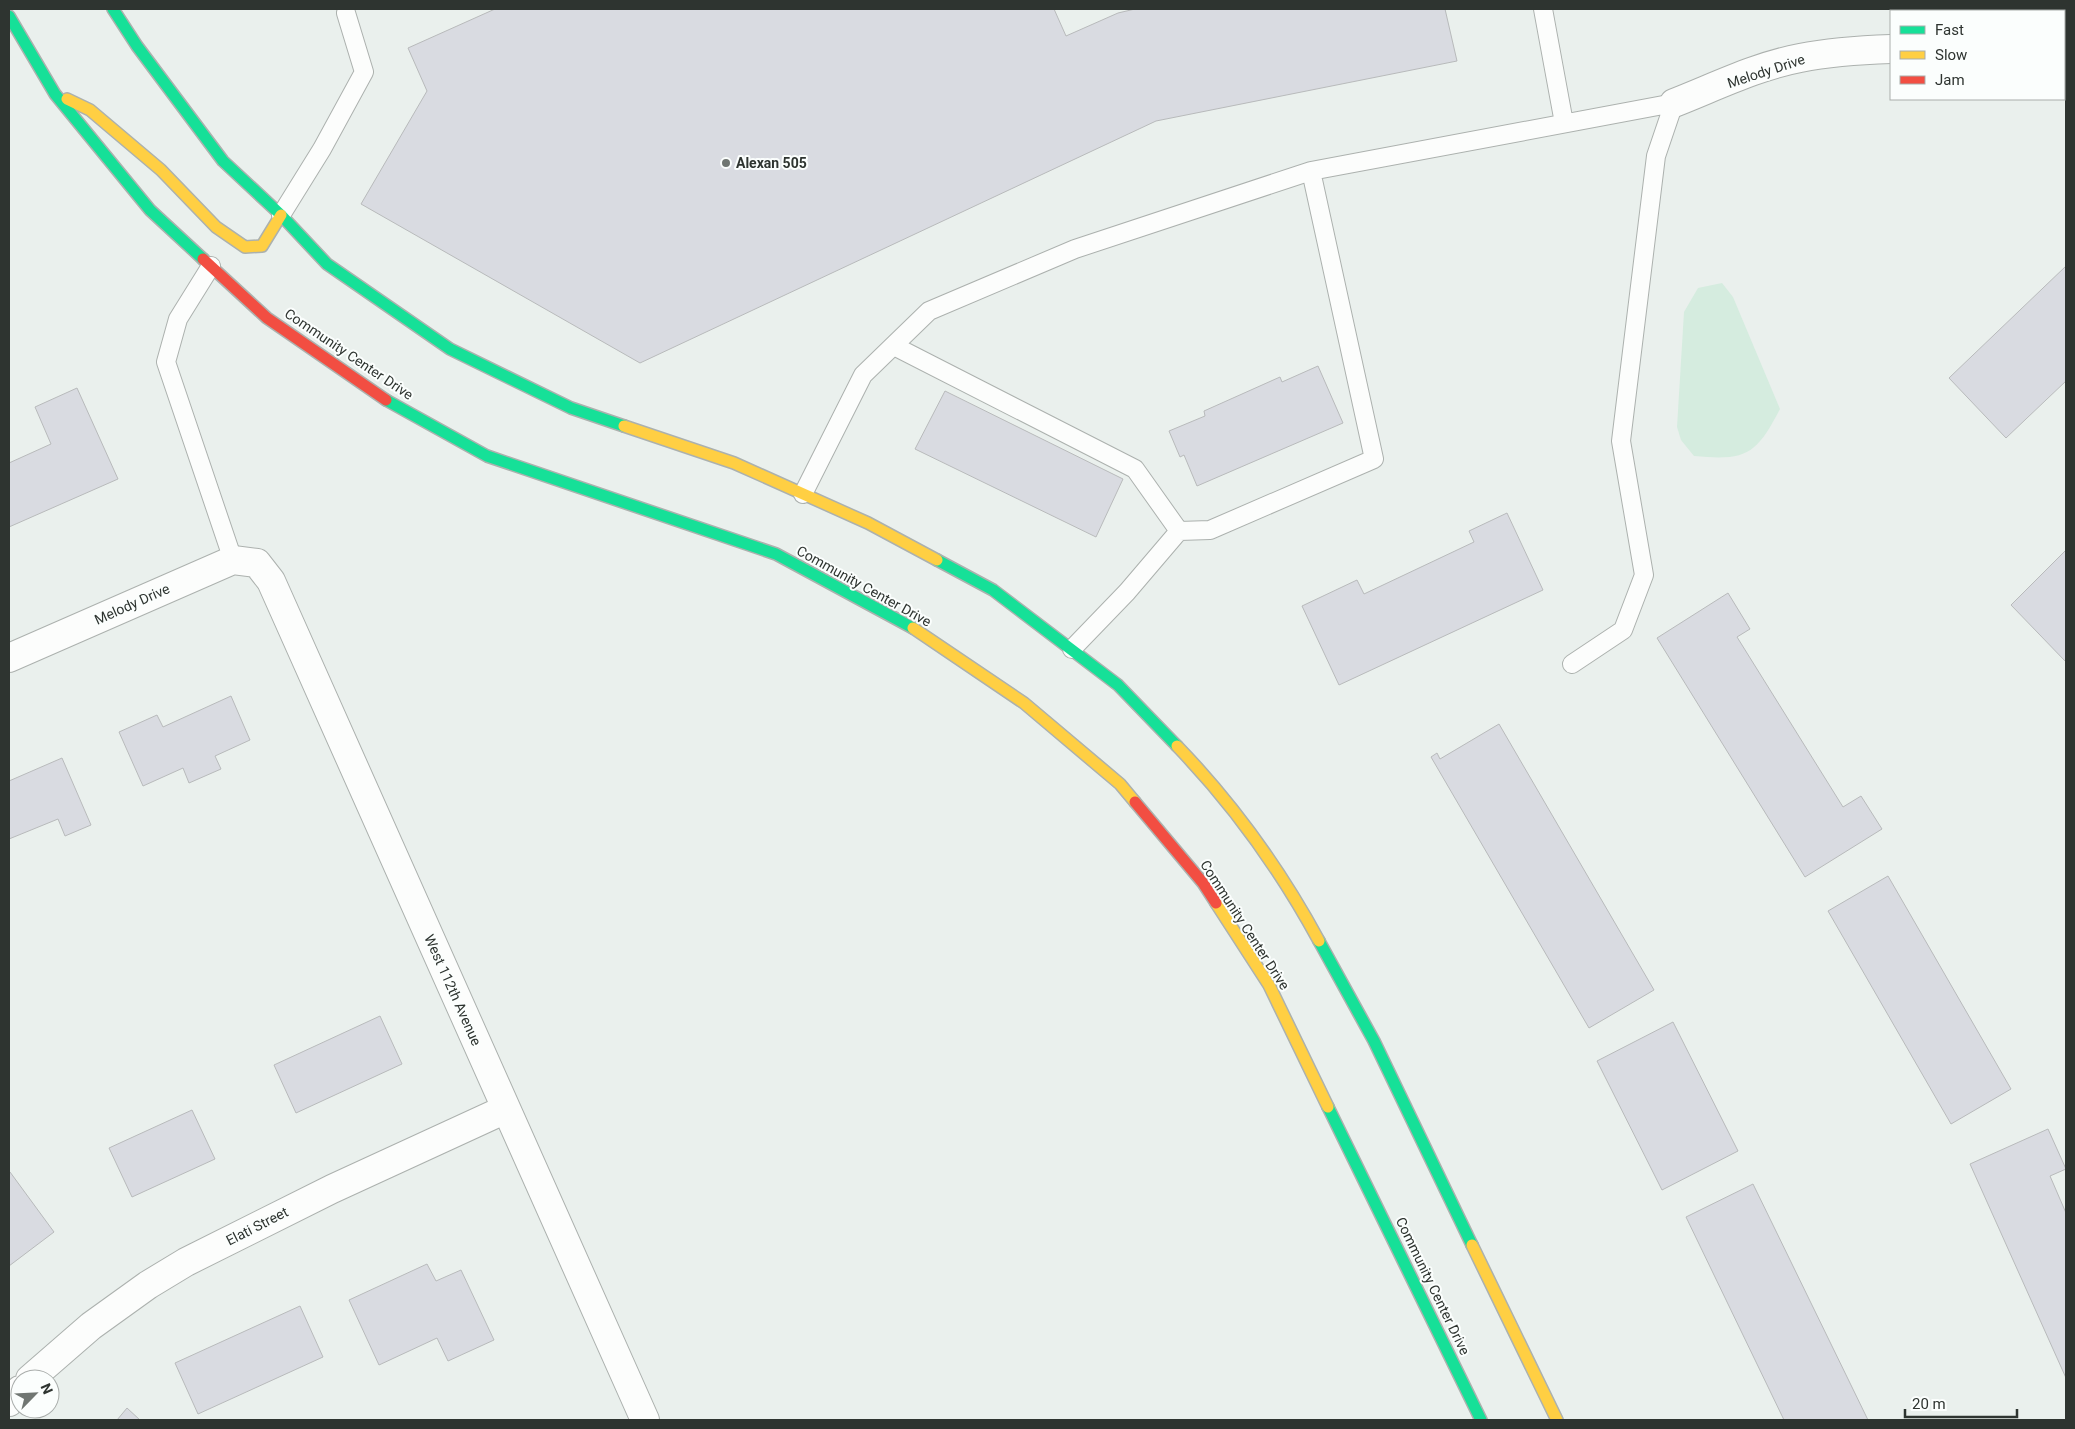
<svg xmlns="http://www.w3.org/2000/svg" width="2075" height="1429" viewBox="0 0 2075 1429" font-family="Roboto,sans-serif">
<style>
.green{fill:#d5ecdf}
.building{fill:#d9dbe1;stroke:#b8babb}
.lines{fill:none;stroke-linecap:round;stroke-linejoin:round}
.lane-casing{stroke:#acb1ae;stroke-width:20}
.street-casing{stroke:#acb1ae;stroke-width:30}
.fast-casing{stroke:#acb1ae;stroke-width:14}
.slow-casing{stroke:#acb1ae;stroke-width:14}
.jam-casing{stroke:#acb1ae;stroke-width:14}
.lane{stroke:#fcfdfc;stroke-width:18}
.street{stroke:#fcfdfc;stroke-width:28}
.fast{stroke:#16e098;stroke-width:11}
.slow{stroke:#ffcf43;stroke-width:11}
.jam{stroke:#f24e42;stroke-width:11}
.poi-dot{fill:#707672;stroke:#fbfefd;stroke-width:2}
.labels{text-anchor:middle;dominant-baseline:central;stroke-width:4;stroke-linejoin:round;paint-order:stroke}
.street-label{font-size:14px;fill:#2e3430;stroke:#fbfefd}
.poi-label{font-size:14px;font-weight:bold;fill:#2e3430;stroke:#fbfefd;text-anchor:start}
</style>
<rect width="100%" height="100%" fill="#eaf0ed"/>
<path class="green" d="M1722,283L1733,297L1780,409C1756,455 1746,461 1694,456L1681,440L1677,427L1684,312L1698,288Z"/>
<path class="building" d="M495,9H1054L1066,36L1118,13L1135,9H1445L1457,61L1156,121L640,363L361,204L427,91L408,48Z
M2066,266V381L2006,438L1949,378Z
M1318,366L1343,423L1197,486L1184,455L1180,457L1169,431L1205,416L1204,411L1280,377L1282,382Z
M77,388L118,479L9,527V463L51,444L35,407Z
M945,391L1123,479L1096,537L915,449Z
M1507,513L1543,590L1339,685L1302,606L1357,580L1364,594L1474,542L1469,531Z
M2066,550V662L2011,605Z
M1728,593L1750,629L1737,637L1843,807L1861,796L1882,829L1805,877L1657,638Z
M231,696L250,740L215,756L221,769L189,783L183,768L143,786L119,732L157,715L163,727Z
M1499,724L1654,990L1589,1028L1431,757L1437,753L1440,759Z
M62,758L91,825L65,836L58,819L9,839V781Z
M1888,876L2011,1089L1951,1124L1828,911Z
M380,1016L402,1064L296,1113L274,1065Z
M1673,1022L1738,1151L1662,1190L1597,1061Z
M192,1110L215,1159L132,1197L109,1148Z
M2048,1129L2066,1169L2050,1176L2066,1213V1378L1970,1164Z
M10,1172L54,1232L9,1266V1173Z
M1753,1184L1868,1420H1784L1686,1217Z
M427,1264L436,1281L461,1270L494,1340L448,1361L437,1338L379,1365L349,1300Z
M300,1306L323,1357L198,1414L175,1363Z
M127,1408L140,1420H117Z"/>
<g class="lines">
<defs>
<path id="lane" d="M1543,9L1564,123
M281,215L322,149L364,72L346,13
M211,266L178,319L166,362L233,560
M894,346L1135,469L1179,531L1127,592L1072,649
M803,494L863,375L929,311L1075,249L1311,171L1674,103L1656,156L1621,441L1644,575L1623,630L1572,664
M1179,531L1210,530L1374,459L1311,171"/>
<path id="street" d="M2042,11L2048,9
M1674,103C1715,87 1757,66 1800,58C1830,52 1861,50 1891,49
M9,658L233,560L257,563L271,581L645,1420
M30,1379L91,1326L148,1285L186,1262L332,1189L506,1109
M9,1402L20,1390"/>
<path id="fast" d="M113,9L137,46L223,161L281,215L327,264L450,349L571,408L624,426
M9,16L55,94L150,210L203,259
M386,400L487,456L776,554L913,628
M937,560L993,590L1118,685L1177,746
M1319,941L1374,1041L1472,1245
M1328,1107L1481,1420"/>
<path id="slow" d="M67,99L90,110L161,170L216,227L245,247L262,246L281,215
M624,426L734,463L868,523L937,560
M913,628L1024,703L1120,784L1135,802
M1177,746C1233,804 1281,871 1319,941
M1216,903L1269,985L1328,1107
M1472,1245L1557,1420"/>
<path id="jam" d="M203,259L267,318L386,400
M1135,802L1203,883L1216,903"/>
</defs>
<use href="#lane" class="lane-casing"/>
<use href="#street" class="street-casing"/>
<use href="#fast" class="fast-casing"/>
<use href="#slow" class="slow-casing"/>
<use href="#jam" class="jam-casing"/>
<use href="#lane" class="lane"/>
<use href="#street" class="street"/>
<use href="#fast" class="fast"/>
<use href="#slow" class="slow"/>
<use href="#jam" class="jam"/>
</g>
<circle class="poi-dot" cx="726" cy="163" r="5"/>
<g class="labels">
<g class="street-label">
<text transform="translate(1766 71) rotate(-18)">Melody Drive</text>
<text transform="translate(349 354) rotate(34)">Community Center Drive</text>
<text transform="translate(864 586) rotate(29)">Community Center Drive</text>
<text transform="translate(132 604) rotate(-24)">Melody Drive</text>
<text transform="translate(1245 925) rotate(57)">Community Center Drive</text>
<text transform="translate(453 990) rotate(66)">West 112th Avenue</text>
<text transform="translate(257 1226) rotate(-27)">Elati Street</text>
<text transform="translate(1433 1286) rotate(64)">Community Center Drive</text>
</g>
<g class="poi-label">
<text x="736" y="163">Alexan 505</text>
</g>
</g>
<rect width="2075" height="1429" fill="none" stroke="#2e3430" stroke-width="20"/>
<rect x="1890" y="10" width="175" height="90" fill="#fbfefd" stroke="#a9adab"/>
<rect x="1900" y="26" width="25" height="8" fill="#16e098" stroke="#a9adab"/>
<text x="1935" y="35" font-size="15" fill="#2e3430">Fast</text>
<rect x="1900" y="51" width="25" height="8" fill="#ffcf43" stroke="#a9adab"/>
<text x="1935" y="60" font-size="15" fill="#2e3430">Slow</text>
<rect x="1900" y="76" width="25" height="8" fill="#f24e42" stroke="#a9adab"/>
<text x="1935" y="85" font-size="15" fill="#2e3430">Jam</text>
<g transform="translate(35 1394) rotate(66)"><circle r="24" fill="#fbfefd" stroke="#a9adab"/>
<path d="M0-4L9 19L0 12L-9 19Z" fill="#707672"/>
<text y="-8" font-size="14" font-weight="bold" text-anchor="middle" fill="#2e3430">N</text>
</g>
<path d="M1905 1409v8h112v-8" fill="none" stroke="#2e3430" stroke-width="2.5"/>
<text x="1912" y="1409" font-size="15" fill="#2e3430" stroke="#fbfefd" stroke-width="4" paint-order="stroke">20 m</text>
</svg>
